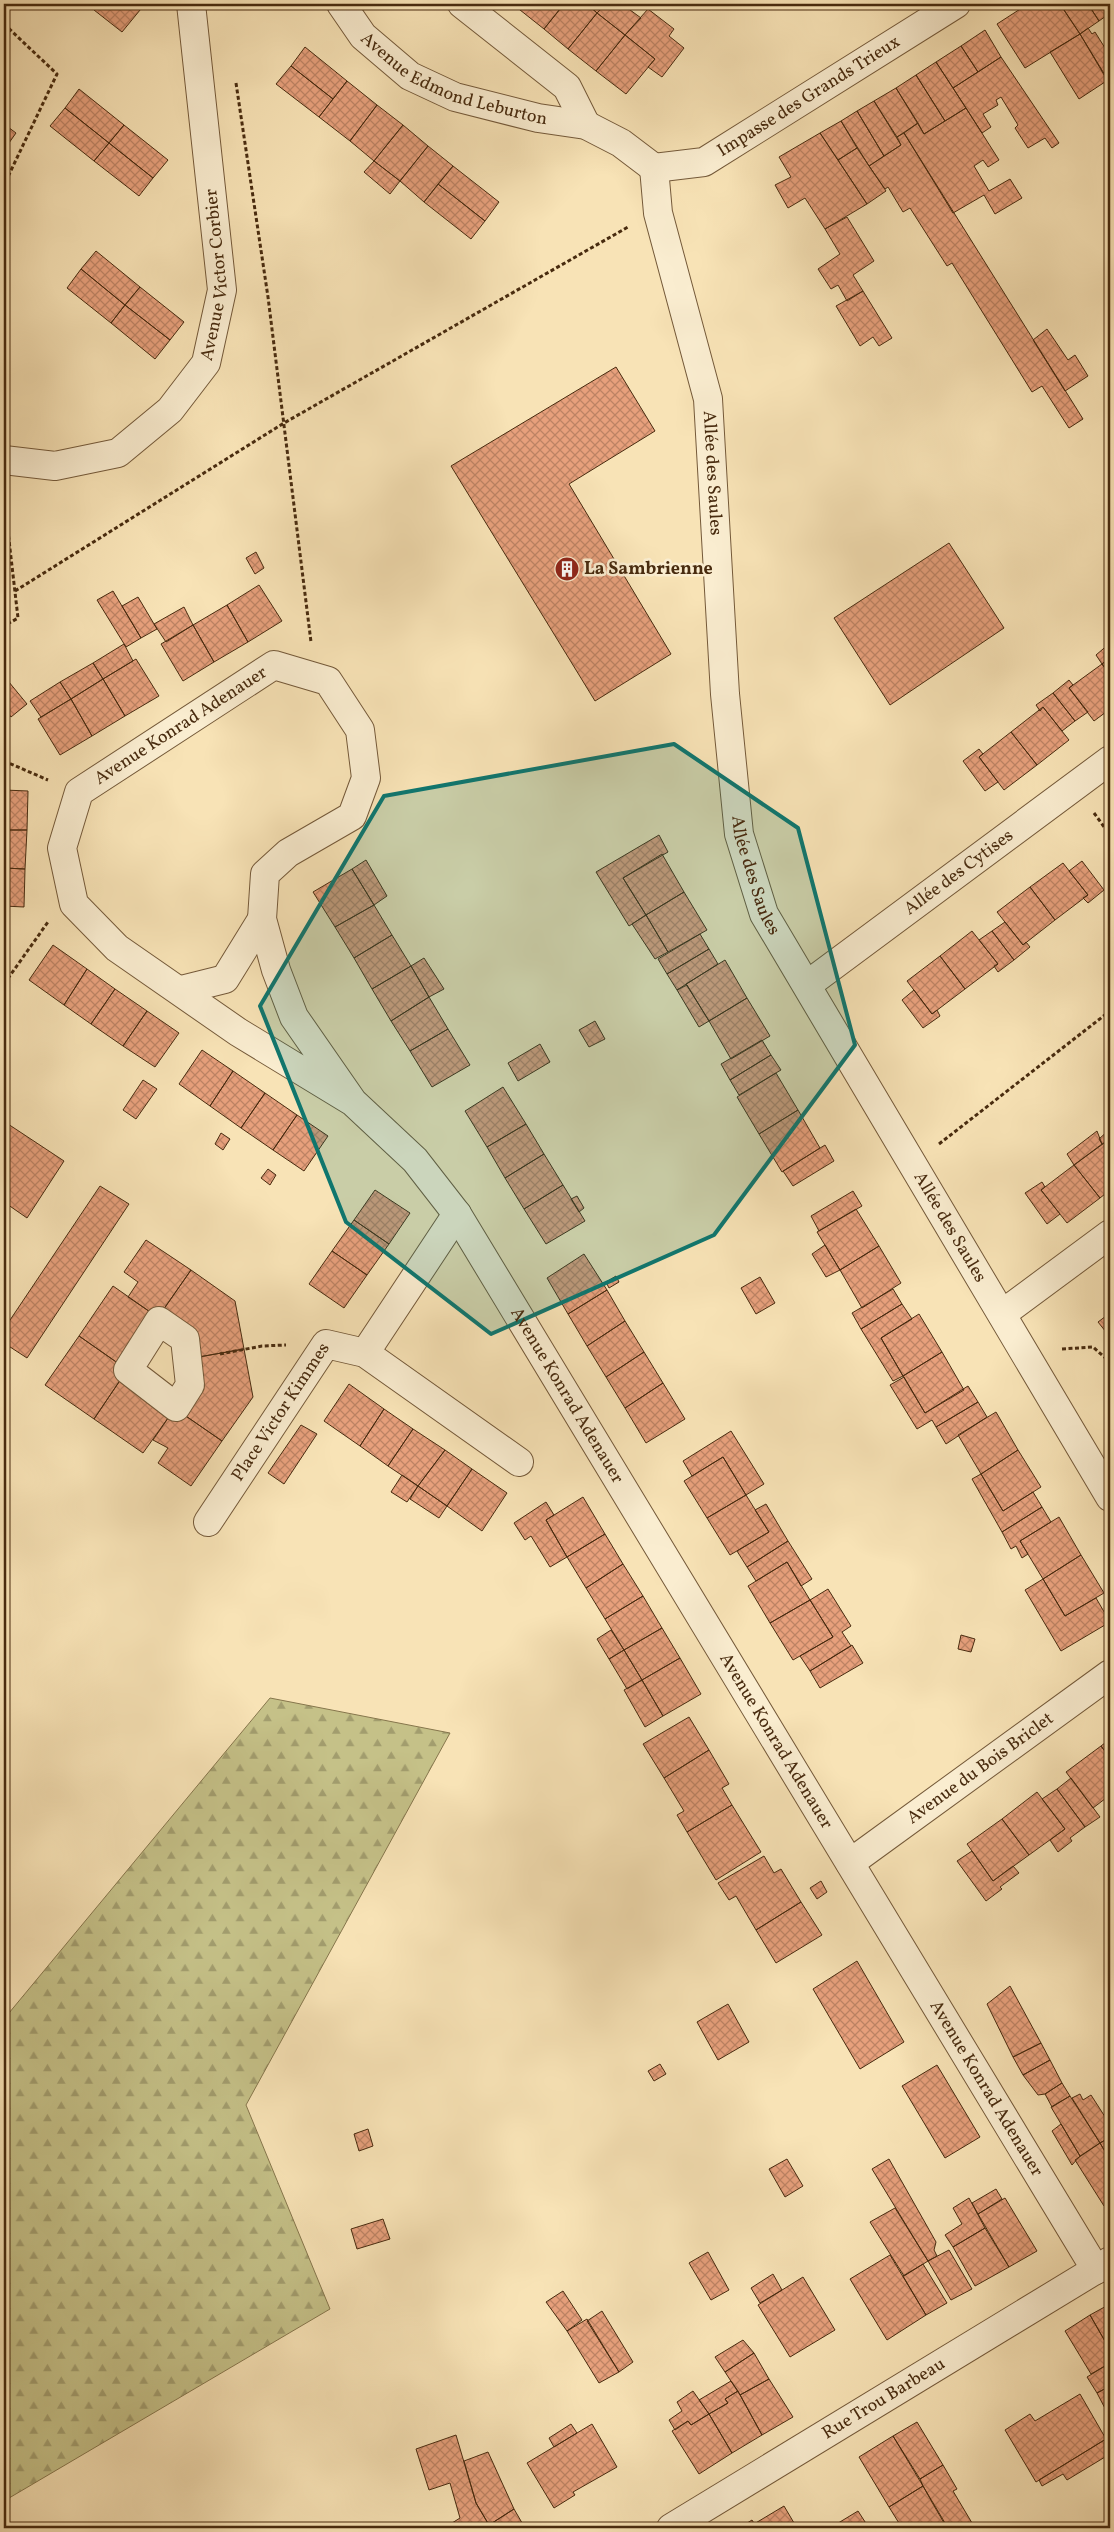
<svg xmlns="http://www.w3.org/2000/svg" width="1114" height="2532" viewBox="0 0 1114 2532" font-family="Vollkorn,serif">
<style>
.forest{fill:url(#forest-firs);stroke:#86764c}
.building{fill:url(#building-cross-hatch);stroke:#482b0f}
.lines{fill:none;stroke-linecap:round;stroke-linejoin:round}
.minor-casing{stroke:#745939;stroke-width:30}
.path{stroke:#482b0f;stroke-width:3;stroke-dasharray:4 2.5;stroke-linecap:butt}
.minor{stroke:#faedd0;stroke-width:28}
.marked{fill:#0f766e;fill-opacity:0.2;stroke:#0f766e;stroke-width:4;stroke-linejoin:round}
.labels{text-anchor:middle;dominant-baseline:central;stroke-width:5;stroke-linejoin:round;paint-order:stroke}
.street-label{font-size:18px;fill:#482b0f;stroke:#faedd0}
.poi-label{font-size:18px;font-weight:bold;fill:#482b0f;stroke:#faedd0;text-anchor:start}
</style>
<defs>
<pattern id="forest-firs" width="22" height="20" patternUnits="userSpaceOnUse" patternTransform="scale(1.25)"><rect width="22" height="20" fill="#c5c188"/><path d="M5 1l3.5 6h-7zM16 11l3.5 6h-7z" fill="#a29d6e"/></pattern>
<pattern id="building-cross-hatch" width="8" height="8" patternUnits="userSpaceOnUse" patternTransform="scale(1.25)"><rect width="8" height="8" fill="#e7a07c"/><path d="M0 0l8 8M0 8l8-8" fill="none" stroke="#bd8364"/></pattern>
</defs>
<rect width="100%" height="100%" fill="#f8e3b6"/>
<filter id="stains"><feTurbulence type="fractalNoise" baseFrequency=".004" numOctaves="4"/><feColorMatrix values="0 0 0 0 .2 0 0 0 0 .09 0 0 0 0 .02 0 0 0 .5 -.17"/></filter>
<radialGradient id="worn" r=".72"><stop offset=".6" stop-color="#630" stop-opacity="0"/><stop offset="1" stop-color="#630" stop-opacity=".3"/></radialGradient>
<path class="forest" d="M270,1698L450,1733L246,2105L330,2309L4,2501V2019Z"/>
<path class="building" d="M99,4H145L122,32L94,10Z
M518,4H564L544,29L515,6Z
M564,4H587L597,13L568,49L544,29Z
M587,4H606L597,13Z
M606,4H622L641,18L625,35L597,13Z
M1028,4H1060L1080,34L1025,68L997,24Z
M1060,4H1088L1099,21L1080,34Z
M1088,4H1110V22L1106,16L1099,21Z
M648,9L674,29L669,36L684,48L662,77L648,67L655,59L625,35Z
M597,13L625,35L596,71L568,49Z
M1088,28L1092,34L1095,32L1110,56V85L1080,34Z
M985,30L1001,57L978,72L961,46Z
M1080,34L1108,80L1079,99L1050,52Z
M625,35L655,59L626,94L596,71Z
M961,46L978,72L953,88L936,62Z
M305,47L347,81L333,99L291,66Z
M1001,57L1059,143L1052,148L1045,138L1028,148L1015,128L1018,125L1001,97L996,100L998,105L983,114L991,127L982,133L953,88Z
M936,62L966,108L945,121L916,75Z
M291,66L333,99L319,117L276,84Z
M916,75L945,121L924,134L896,88Z
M347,81L377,105L350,141L319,117Z
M896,88L918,123L897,137L874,101Z
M79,89L124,125L109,143L65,108Z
M874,101L901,145L884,156L857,111Z
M377,105L403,125L374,161L350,141Z
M65,108L109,143L94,161L50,126Z
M966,108L999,160L988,167L983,160L974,166L989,191L1010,179L1022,198L995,214L984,195L953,213L904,133L918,123L924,134Z
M857,111L884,156L869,166L841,121Z
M841,121L857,148L838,160L820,133Z
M4,124L16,133L4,150Z
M124,125L168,160L153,178L109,143Z
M403,125L428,146L400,181L374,161Z
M820,133L867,204L825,229L805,198L788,208L775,185L791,177L779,157Z
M904,133L1083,419L1069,428L1042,386L1032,392L952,263L947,266L910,208L903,212L888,187L885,189L869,166L901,145L897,137Z
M109,143L153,178L139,196L94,161Z
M428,146L453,166L424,202L400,181Z
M857,148L886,191L867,204L838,160Z
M374,161L400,181L390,194L364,172Z
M453,166L499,202L485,221L438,184Z
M438,184L485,221L471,239L424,202Z
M847,217L874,261L853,275L863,291L847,301L838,285L831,289L818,269L840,254L825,229Z
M96,251L140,287L125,305L81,269Z
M81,269L125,305L111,323L67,288Z
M140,287L184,322L170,340L125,305Z
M863,291L892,338L879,346L873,337L860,346L836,306Z
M125,305L170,340L155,359L111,323Z
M1047,329L1068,360L1075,355L1088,376L1065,391L1033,340Z
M616,367L655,431L569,484L671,654L595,701L451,466Z
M949,543L1004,628L890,705L834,618Z
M256,552L264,568L255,574L246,558Z
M259,585L282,621L248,642L227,605Z
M113,591L141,638L126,647L97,600Z
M138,597L157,629L141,638L122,606Z
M227,605L248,642L214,662L193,625Z
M184,607L193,625L166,642L154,624Z
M193,625L214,662L183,681L161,644Z
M1110,643V657L1102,664L1096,655Z
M124,644L133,661L103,679L93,663Z
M1110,657V675L1102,664Z
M136,659L159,696L125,716L103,679Z
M93,663L103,679L71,699L60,682Z
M1102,664L1110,675V709L1094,721L1069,688Z
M4,676L27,704L11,717L4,707Z
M103,679L125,716L92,736L71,699Z
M1069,680L1073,685L1069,688L1088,712L1075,721L1053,693Z
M60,682L71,699L41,717L30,701Z
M1053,693L1075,721L1062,731L1043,707L1040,711L1036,705Z
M71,699L92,736L60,755L38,719Z
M1043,707L1069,740L1037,765L1011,732Z
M1011,732L1037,765L1004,790L979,757Z
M979,749L983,754L979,757L998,782L985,791L963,761Z
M4,790L28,791L27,830H4Z
M4,830H27L25,869L4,868Z
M659,835L668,852L623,878L646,915L629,926L596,872Z
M662,854L684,892L646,915L623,878Z
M366,860L387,896L374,905L352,869Z
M1082,861L1104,890L1088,903L1083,898L1088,895L1069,871Z
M1063,863L1088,895L1055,920L1030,887Z
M4,868L25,869L24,907L4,906Z
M352,869L374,905L335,927L313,892Z
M1030,887L1055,920L1023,945L997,912Z
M684,892L707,930L668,952L646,915Z
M374,905L392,935L354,958L335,927Z
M646,915L668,952L655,959L632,924Z
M1005,922L1023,945L1026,942L1030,947L1014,960L992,931Z
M972,931L998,964L965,989L940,956Z
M992,931L1014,960L998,972L994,966L998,964L979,940Z
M700,934L709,949L667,974L658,959Z
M392,935L411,966L372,989L354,958Z
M53,945L87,969L64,1005L29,980Z
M709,949L718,964L677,990L667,974Z
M940,956L965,989L932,1014L907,981Z
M424,958L444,989L429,997L411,966Z
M725,960L747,998L709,1021L686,984Z
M411,966L429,997L391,1021L372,989Z
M87,969L115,989L91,1024L64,1005Z
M687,985L709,1021L699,1027L677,990Z
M115,989L147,1011L123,1046L91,1024Z
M914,990L932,1014L937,1010L940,1016L923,1028L902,1000Z
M429,997L448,1029L410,1051L391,1021Z
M747,998L770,1036L731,1059L709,1021Z
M147,1011L179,1033L155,1067L123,1046Z
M595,1021L605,1039L589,1047L579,1030Z
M448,1029L470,1065L432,1087L410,1051Z
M762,1040L771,1055L730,1080L721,1064Z
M540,1044L550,1062L518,1081L508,1063Z
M202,1050L233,1071L210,1106L179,1084Z
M771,1055L781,1070L739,1095L730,1080Z
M233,1071L265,1093L241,1128L210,1106Z
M776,1073L798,1110L759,1134L737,1097Z
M143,1080L157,1089L136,1119L123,1110Z
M503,1087L526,1124L487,1147L465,1111Z
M265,1093L297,1115L273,1150L241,1128Z
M798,1110L820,1148L782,1172L759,1134Z
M297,1115L328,1136L304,1171L273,1150Z
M8,1124L64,1161L27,1218L4,1202V1131Z
M526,1124L544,1154L505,1178L487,1147Z
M1110,1129V1144L1107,1141L1102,1144L1099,1139Z
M1097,1131L1102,1144L1074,1165L1067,1154Z
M221,1133L230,1139L223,1150L215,1144Z
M1107,1141L1110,1144V1190L1100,1198L1074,1165Z
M825,1145L834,1161L793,1186L783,1171Z
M544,1154L563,1185L524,1209L505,1178Z
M1074,1165L1100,1198L1067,1223L1041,1190Z
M268,1169L276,1175L270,1185L261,1178Z
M1042,1182L1045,1187L1041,1190L1060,1214L1047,1224L1025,1193Z
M563,1185L585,1221L546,1244L524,1209Z
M100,1186L129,1204L27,1358L4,1343V1329Z
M375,1190L410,1213L389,1244L354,1220Z
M853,1191L862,1206L819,1231L811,1216Z
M577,1196L584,1208L579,1212L571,1199Z
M856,1209L879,1246L840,1270L817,1232Z
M354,1220L389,1244L367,1275L332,1251Z
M146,1240L191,1270L161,1313L156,1316L128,1297L138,1282L124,1272Z
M825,1245L840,1270L826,1277L812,1254Z
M879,1246L901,1283L862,1308L840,1270Z
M332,1251L367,1275L344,1308L309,1284Z
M584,1254L607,1290L568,1314L547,1278Z
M191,1270L235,1301L244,1349L193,1358L161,1313Z
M616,1276L619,1282L609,1288L606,1282Z
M760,1277L775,1303L756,1314L741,1288Z
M113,1286L156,1316L122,1366L79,1336Z
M893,1289L902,1304L861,1329L852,1313Z
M607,1290L625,1321L587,1346L568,1314Z
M902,1304L912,1319L881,1338L903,1376L893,1381L861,1329Z
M1110,1313V1337L1098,1322Z
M919,1314L942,1352L903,1376L881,1338Z
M625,1321L644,1352L606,1377L587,1346Z
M79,1336L122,1366L123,1376L94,1419L45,1385Z
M244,1349L253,1397L222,1441L180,1412L193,1358Z
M644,1352L663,1383L625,1408L606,1377Z
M942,1352L964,1390L925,1413L903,1376Z
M123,1376L173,1411L143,1453L94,1419Z
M904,1377L925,1413L968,1386L978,1402L936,1427L932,1420L917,1429L890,1385Z
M663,1383L685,1419L646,1443L625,1408Z
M349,1384L384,1409L360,1446L324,1421Z
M978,1402L987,1417L946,1444L936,1427Z
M384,1409L413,1429L388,1466L360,1446Z
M173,1411L180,1412L222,1441L191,1486L158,1463L168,1448L153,1440Z
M996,1412L1018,1450L981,1474L958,1435Z
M301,1425L317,1434L284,1484L268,1473Z
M413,1429L445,1450L418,1486L388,1466Z
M731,1431L764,1484L746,1495L723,1457L692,1476L683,1461Z
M445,1450L472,1469L447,1506L418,1486Z
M1018,1450L1041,1487L1003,1511L981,1474Z
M723,1457L746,1495L707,1518L684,1481Z
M472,1469L507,1493L482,1531L447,1506Z
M981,1474L1003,1511L1033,1492L1042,1507L1002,1532L972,1479Z
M402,1475L418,1486L407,1502L391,1492Z
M418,1486L447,1506L439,1518L410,1499Z
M746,1495L769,1532L730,1555L707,1518Z
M583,1497L605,1534L567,1557L546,1520Z
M546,1502L554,1515L546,1520L567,1557L550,1567L531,1536L525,1540L514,1523Z
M766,1504L788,1541L747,1567L737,1551L769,1532L755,1510Z
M1042,1507L1051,1522L1020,1541L1028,1554L1022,1558L1016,1546L1011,1549L1002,1532Z
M1059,1517L1081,1555L1043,1579L1020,1541Z
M605,1534L623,1564L586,1588L567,1557Z
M788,1541L812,1579L801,1586L787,1562L756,1581L747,1567Z
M1081,1555L1104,1593L1065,1616L1043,1579Z
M787,1562L810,1600L770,1623L748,1586Z
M623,1564L643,1596L605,1619L586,1588Z
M1043,1579L1065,1616L1096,1598L1110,1622L1061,1651L1025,1590Z
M828,1589L851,1626L842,1632L851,1646L810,1671L800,1656L833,1637L810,1600Z
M643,1596L662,1628L624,1650L605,1619Z
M810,1600L833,1637L793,1660L770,1623Z
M662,1628L680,1658L642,1680L624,1650Z
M611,1630L624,1650L609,1659L597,1639Z
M961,1635L975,1639L971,1652L958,1649Z
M852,1645L863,1663L820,1688L810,1671Z
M624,1650L642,1680L627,1689L609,1659Z
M680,1658L701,1694L663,1716L642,1680Z
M642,1680L663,1716L645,1727L624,1690Z
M689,1717L709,1750L664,1778L643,1744Z
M1110,1739V1758L1101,1746Z
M1101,1746L1110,1758V1795L1093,1808L1066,1772Z
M709,1750L729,1784L722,1788L732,1805L687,1832L677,1815L684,1811L664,1778Z
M1071,1778L1100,1817L1085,1827L1057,1789Z
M1057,1789L1085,1827L1070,1838L1072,1841L1058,1852L1050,1840L1065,1829L1042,1799Z
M1037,1792L1065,1829L1029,1855L1002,1819Z
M732,1805L761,1852L716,1880L687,1832Z
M1002,1819L1029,1855L993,1881L967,1844Z
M972,1851L993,1881L1013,1866L1019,1873L1000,1887L1002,1889L986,1901L957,1861Z
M764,1856L774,1873L781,1869L801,1902L756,1930L736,1896L729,1900L718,1883Z
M821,1881L827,1892L817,1899L810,1888Z
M801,1902L822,1935L776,1963L756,1930Z
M857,1961L904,2042L860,2069L813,1989Z
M1010,1986L1041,2043L1013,2057L987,2004Z
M728,2004L749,2042L718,2060L697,2022Z
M1041,2043L1050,2060L1023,2075L1013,2057Z
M1050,2060L1062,2083L1045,2094L1038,2095L1023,2075Z
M660,2064L666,2074L654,2081L648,2071Z
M937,2065L980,2137L945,2158L902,2086Z
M1062,2083L1070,2096L1052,2107L1045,2094Z
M1080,2094L1083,2100L1091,2095L1109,2123L1106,2132L1109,2138L1100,2143L1072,2098Z
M1070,2096L1100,2143L1080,2156L1051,2107Z
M1061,2124L1080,2156L1072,2165L1052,2131Z
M368,2129L373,2146L359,2151L354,2134Z
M1110,2137V2160L1100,2143Z
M1100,2143L1110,2160V2202L1104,2206L1075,2160Z
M787,2159L803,2186L785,2197L769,2169Z
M889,2159L936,2242L934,2250L937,2256L928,2261L872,2169Z
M996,2189L1002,2199L978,2214L972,2203Z
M969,2198L985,2228L953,2247L945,2235L962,2224L953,2208Z
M1005,2198L1037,2251L1009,2267L978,2214Z
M895,2208L928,2261L904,2276L870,2222Z
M383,2219L390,2239L357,2249L351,2229Z
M985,2228L1009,2267L975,2286L953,2247Z
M949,2250L972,2289L951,2300L928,2261Z
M708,2252L729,2290L711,2300L689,2263Z
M890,2255L926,2315L887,2340L850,2279Z
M923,2264L947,2303L926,2315L903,2276Z
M773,2274L782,2290L760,2303L751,2288Z
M803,2277L835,2330L790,2357L758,2305Z
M563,2291L582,2320L567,2331L546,2302Z
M1110,2304V2350L1090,2315Z
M602,2311L633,2362L619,2372L587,2321Z
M1090,2315L1110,2350V2363L1091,2374L1065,2331Z
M587,2319L619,2372L599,2383L567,2331Z
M743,2340L754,2353L725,2372L715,2357Z
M754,2353L769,2379L740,2395L725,2372Z
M1110,2363V2386L1097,2393L1087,2377Z
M769,2379L793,2417L762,2435L740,2395Z
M731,2381L738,2391L725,2399L728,2403L709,2414L699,2400Z
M1110,2386V2418L1097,2393Z
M693,2391L709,2414L691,2425L688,2421L675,2430L669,2420L682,2411L677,2402Z
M738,2391L762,2435L732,2453L709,2414L728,2403L725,2399Z
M1080,2394L1106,2439L1036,2482L1005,2430L1030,2414L1035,2421Z
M709,2414L732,2453L699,2474L672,2431L688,2421L691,2425Z
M917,2422L943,2465L920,2479L893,2436Z
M571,2424L577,2433L554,2447L549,2438Z
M592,2424L617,2467L573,2492L575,2495L554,2508L527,2463Z
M456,2435L476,2503L489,2525L483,2528H456L452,2523L460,2518L450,2483L429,2490L416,2449Z
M893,2436L923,2486L889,2507L859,2457Z
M1106,2439L1110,2446V2454L1067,2480L1063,2474L1042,2486L1039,2480Z
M488,2452L514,2509L489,2525L476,2503L464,2461Z
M943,2465L957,2489L953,2491L975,2528H948L923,2486L920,2479Z
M923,2486L933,2504L947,2528H902L889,2507Z
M784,2506L797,2528H757L754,2524Z
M514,2509L525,2528H491L489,2525Z
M858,2511L869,2528H830Z
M752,2520L757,2528H739Z"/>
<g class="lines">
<defs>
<g id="minor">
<path id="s1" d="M341,4L363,36L410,76L455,97L538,118L586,125L621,143L654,168"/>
<path d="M462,4L567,87L586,125"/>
<path id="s2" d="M654,168L658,213L708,399L725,694L739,834L764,914L1110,1497"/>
<path id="s3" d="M654,168L704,162L956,4"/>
<path id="s4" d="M4,460L55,466L118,453L170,410L206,363L222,290L191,4"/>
<path id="s5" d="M807,985L1110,760"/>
<path d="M181,990L225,979L262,919"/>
<path id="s6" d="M353,1102L294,1017L276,970L262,919L265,874L288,853L352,816L366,778L360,730L328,681L274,665L79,792L62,848L74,904L117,948L238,1032L353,1102L415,1160L457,1214L1096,2270"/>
<path d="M1002,1314L1110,1234"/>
<path d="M159,1321L185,1339L190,1385L176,1407L128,1370Z"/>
<path d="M365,1353L457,1214"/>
<path id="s7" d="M208,1522L326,1344L365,1353L519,1462"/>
<path id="s8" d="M850,1863L1110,1674"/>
<path id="s9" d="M671,2528L1110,2261"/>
</g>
</defs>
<use href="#minor" class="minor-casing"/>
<path class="path" d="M4,24L57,74L4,185
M236,83L268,297L311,642
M4,497L18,618L4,626
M15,591L284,423L628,227
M4,761L48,780
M1094,813L1110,835
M4,984L48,922
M939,1144L1110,1011
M1062,1349L1093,1347L1110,1362
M220,1354L262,1346L286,1345"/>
<use href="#minor" class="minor"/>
</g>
<path class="marked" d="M674,744L798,828L855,1045L714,1235L491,1334L346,1222L260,1006L384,796Z"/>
<defs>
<symbol id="building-disc" viewBox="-11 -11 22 22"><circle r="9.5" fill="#8f2418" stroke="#faedd0"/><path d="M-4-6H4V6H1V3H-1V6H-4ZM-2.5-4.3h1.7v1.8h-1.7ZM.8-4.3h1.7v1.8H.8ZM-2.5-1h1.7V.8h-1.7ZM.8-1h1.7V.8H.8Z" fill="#fff"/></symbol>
</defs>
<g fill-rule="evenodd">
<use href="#building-disc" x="553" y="555" width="28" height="28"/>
</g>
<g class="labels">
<g class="street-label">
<text stroke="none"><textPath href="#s1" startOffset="142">Avenue Edmond Leburton</textPath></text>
<text stroke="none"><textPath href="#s3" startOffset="174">Impasse des Grands Trieux</textPath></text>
<text stroke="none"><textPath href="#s4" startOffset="332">Avenue Victor Corbier</textPath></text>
<text stroke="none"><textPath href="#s2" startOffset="312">Allée des Saules</textPath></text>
<text transform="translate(181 726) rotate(-33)">Avenue Konrad Adenauer</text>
<text stroke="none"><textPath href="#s5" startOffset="189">Allée des Cytises</textPath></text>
<text stroke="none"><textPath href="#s2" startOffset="718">Allée des Saules</textPath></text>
<text stroke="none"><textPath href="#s2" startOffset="1122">Allée des Saules</textPath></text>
<text stroke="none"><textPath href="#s6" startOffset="1618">Avenue Konrad Adenauer</textPath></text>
<text stroke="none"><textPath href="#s7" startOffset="132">Place Victor Kimmes</textPath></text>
<text stroke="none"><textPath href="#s6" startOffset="2022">Avenue Konrad Adenauer</textPath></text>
<text stroke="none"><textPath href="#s8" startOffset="161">Avenue du Bois Briclet</textPath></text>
<text stroke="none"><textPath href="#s6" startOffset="2428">Avenue Konrad Adenauer</textPath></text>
<text stroke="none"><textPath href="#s9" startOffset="249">Rue Trou Barbeau</textPath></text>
</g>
<g class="poi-label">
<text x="584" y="569">La Sambrienne</text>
</g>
</g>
<rect width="1114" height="2532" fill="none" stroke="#f8e3b6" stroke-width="20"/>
<rect x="5" y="5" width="1104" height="2522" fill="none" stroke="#482b0f" stroke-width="2.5"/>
<rect x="10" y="10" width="1094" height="2512" fill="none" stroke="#482b0f"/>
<rect width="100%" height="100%" filter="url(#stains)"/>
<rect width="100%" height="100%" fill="url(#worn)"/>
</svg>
